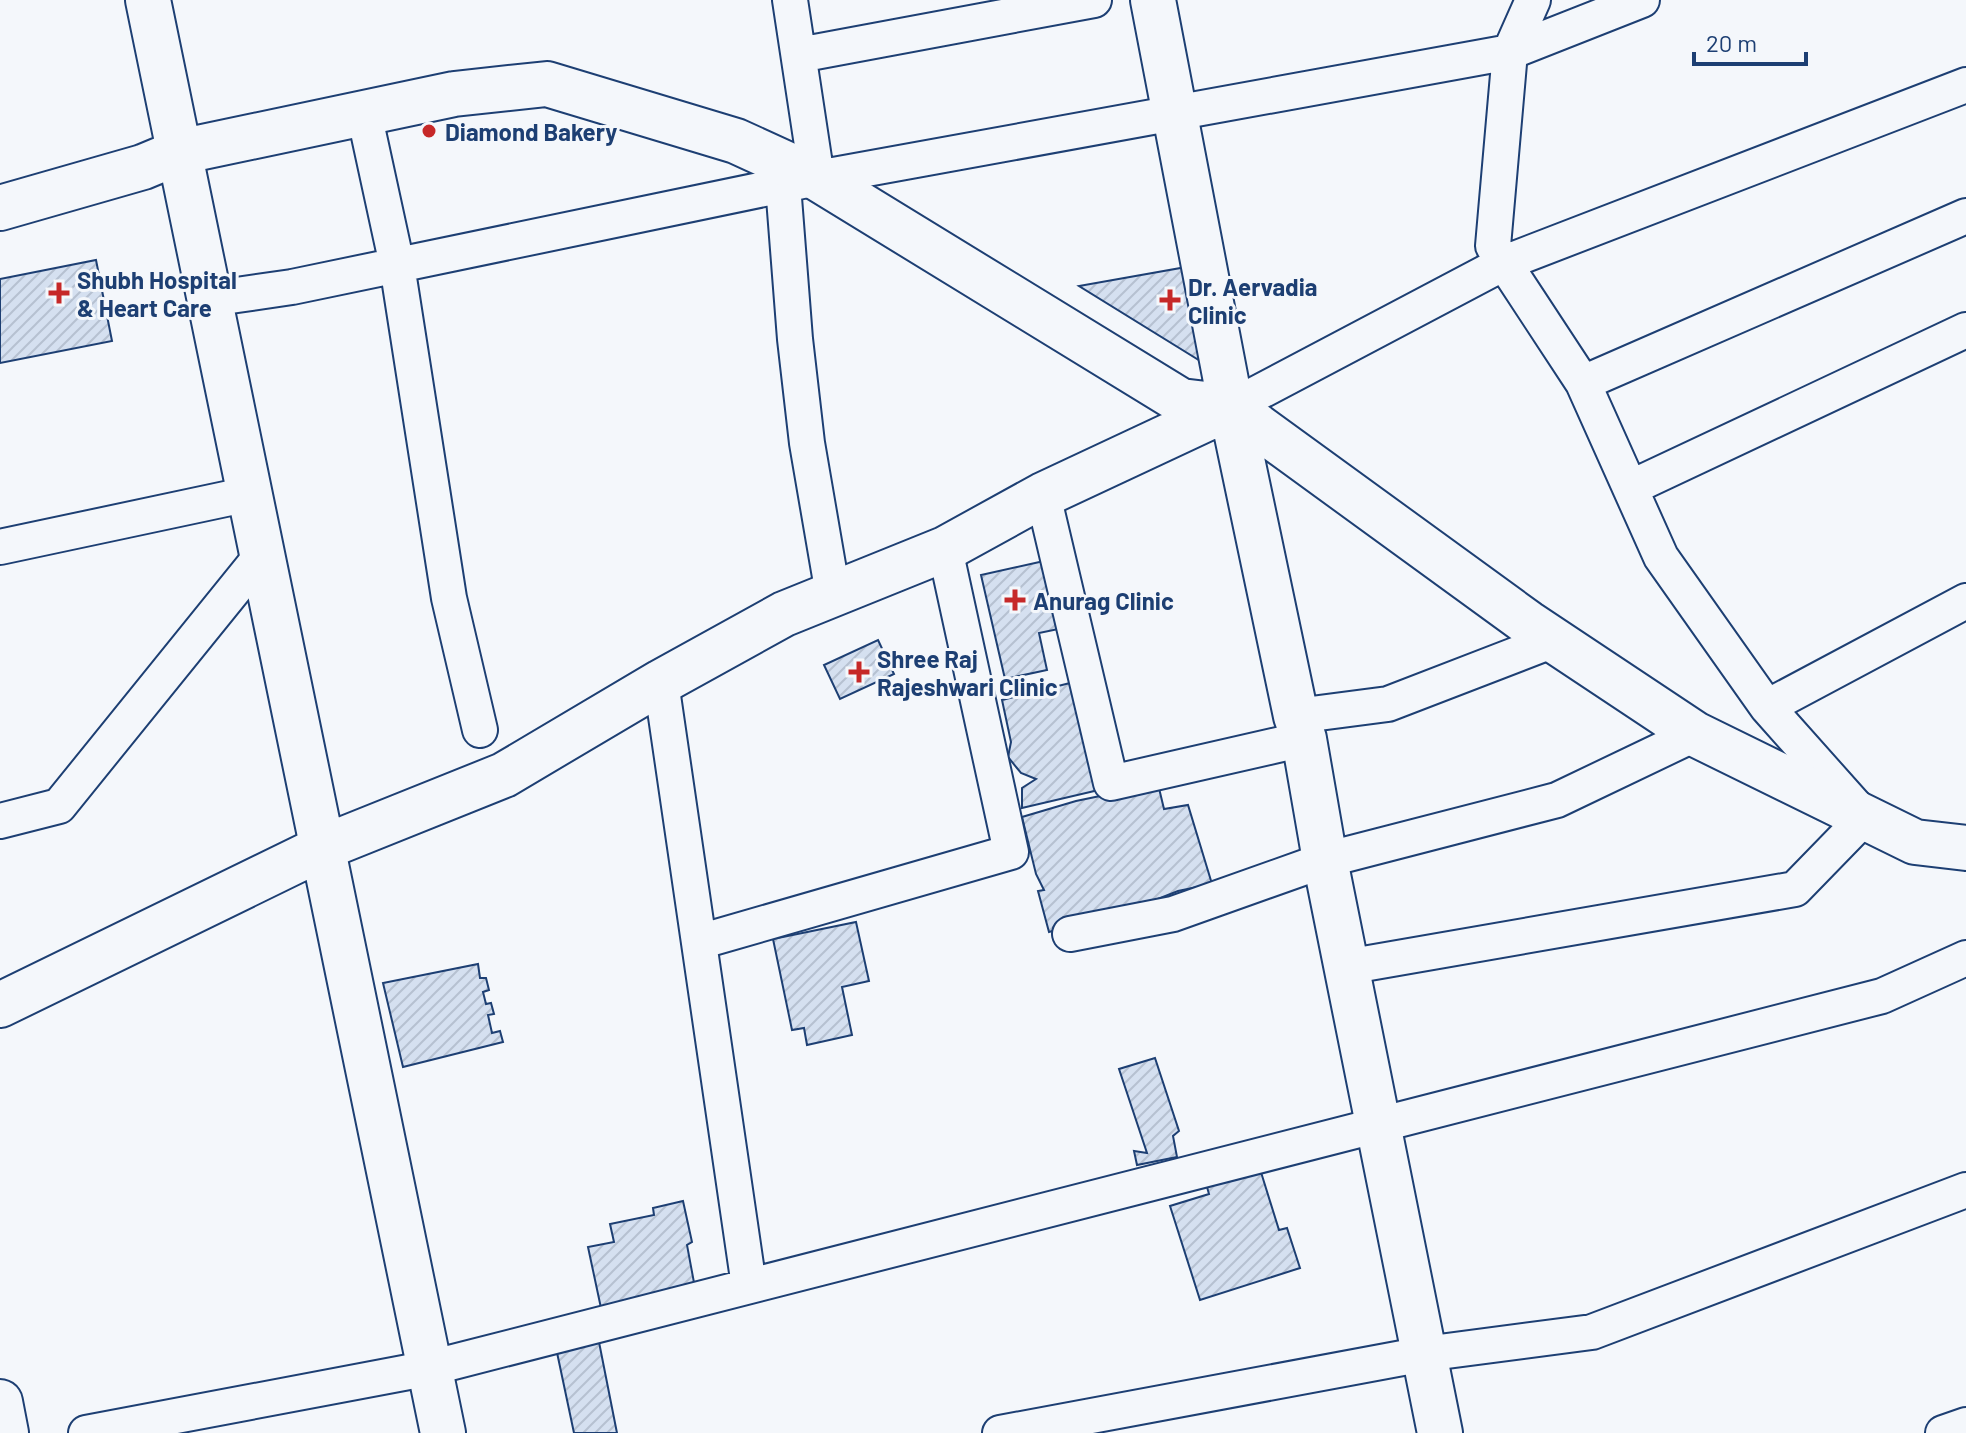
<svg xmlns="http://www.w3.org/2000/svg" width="1966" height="1433" viewBox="0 0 1966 1433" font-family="Barlow,sans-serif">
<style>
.building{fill:url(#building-hatch);stroke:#1d3f73;stroke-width:2}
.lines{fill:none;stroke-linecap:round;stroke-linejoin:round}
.street-casing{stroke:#1d3f73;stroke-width:38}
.secondary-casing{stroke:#1d3f73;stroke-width:48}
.street{stroke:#f4f7fb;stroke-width:34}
.secondary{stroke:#f4f7fb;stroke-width:44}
.poi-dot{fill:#c62828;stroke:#f4f7fb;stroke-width:3}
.labels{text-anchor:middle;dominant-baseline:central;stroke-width:6;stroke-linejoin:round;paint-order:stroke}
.poi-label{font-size:24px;font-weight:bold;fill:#1d3f73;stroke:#f4f7fb;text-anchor:start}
</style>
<defs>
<pattern id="building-hatch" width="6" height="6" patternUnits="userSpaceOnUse" patternTransform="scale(2)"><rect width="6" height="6" fill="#d5e0f0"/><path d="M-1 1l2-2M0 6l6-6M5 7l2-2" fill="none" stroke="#b6c1d1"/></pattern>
</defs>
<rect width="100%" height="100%" fill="#f4f7fb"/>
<path class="building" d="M96,260L112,341L0,363V279Z
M1192,266L1210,367L1079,286Z
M1053,559L1068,627L1039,633L1047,670L1005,679L981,575Z
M878,640L894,674L840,699L824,665Z
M1078,681L1103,789L1022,808V788L1036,779L1021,773L1008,757L1011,742L1002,700Z
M1158,784L1164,809L1188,805L1212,884L1178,891L1135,908L1049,932L1038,891L1044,890L1036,874L1022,817L1076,801Z
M856,922L869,981L842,987L852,1035L807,1045L804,1028L792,1030L773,939Z
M478,964L480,978H486L489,990L483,992L486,1004L491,1003L494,1014L488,1015L492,1033L500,1031L503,1042L403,1067L383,983Z
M1155,1058L1179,1131L1173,1136L1177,1157L1137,1165L1134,1151L1147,1153L1119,1069Z
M1260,1169L1279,1230L1287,1228L1300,1268L1200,1300L1170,1206L1209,1194L1207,1187Z
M683,1201L692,1242L687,1245L695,1288L601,1308L588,1247L614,1242L610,1224L654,1215L653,1208Z
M598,1337L617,1433H574L555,1343Z"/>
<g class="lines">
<defs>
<path id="street" d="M790,0L817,178
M1642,0L1510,52L1493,246L1583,383L1966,216
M799,55L1094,0
M364,113L397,265L449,598L480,730
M783,185L795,339L807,443L833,594
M209,299L292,287L817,178L1510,52L1533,0
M1231,407L1504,263L1966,85
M1630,488L1966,330
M1043,495L1111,783L1304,739
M0,547L249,494
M661,682L749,1286
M1767,707L1966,601
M1296,716L1388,704L1554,640
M0,821L59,806L262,555
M1070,934L1173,914L1325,860L1557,800L1695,734
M699,942L1011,852L945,549
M1346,967L1795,889L1865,817L1767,707L1661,557L1583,383
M86,1433L430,1368L1882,996L1966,958
M1000,1433L1424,1354L1592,1332L1966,1190
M1943,1433L1966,1425"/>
<path id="secondary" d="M148,0L443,1433
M1153,0L1231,407L1296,716L1304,739L1325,860L1440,1433
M0,208L143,167L179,152L454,94L547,84L736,141L817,178L1181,401L1231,407L1528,623L1695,734L1915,842L1966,848
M0,1005L322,848L504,775L661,682L784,614L945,549L1043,495L1231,407
M0,1402L6,1433"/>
</defs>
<use href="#street" class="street-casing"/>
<use href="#secondary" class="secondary-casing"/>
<use href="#street" class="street"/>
<use href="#secondary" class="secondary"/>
</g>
<g class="poi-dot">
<circle cx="429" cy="131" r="8"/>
<path d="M55 281h8v8h8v8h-8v8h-8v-8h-8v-8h8z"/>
<path d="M1166 288h8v8h8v8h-8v8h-8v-8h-8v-8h8z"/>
<path d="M1011 588h8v8h8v8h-8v8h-8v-8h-8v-8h8z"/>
<path d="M855 660h8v8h8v8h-8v8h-8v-8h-8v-8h8z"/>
</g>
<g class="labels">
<g class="poi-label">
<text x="445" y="131">Diamond Bakery</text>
<text x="77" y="279">Shubh Hospital<tspan x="77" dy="28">&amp; Heart Care</tspan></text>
<text x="1188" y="286">Dr. Aervadia<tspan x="1188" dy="28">Clinic</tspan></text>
<text x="1033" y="600">Anurag Clinic</text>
<text x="877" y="658">Shree Raj<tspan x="877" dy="28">Rajeshwari Clinic</tspan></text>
</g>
</g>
<path d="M1694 52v12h112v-12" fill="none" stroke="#1d3f73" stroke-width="4"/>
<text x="1706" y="52" font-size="24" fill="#1d3f73" stroke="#f4f7fb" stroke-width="6" paint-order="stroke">20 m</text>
</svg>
